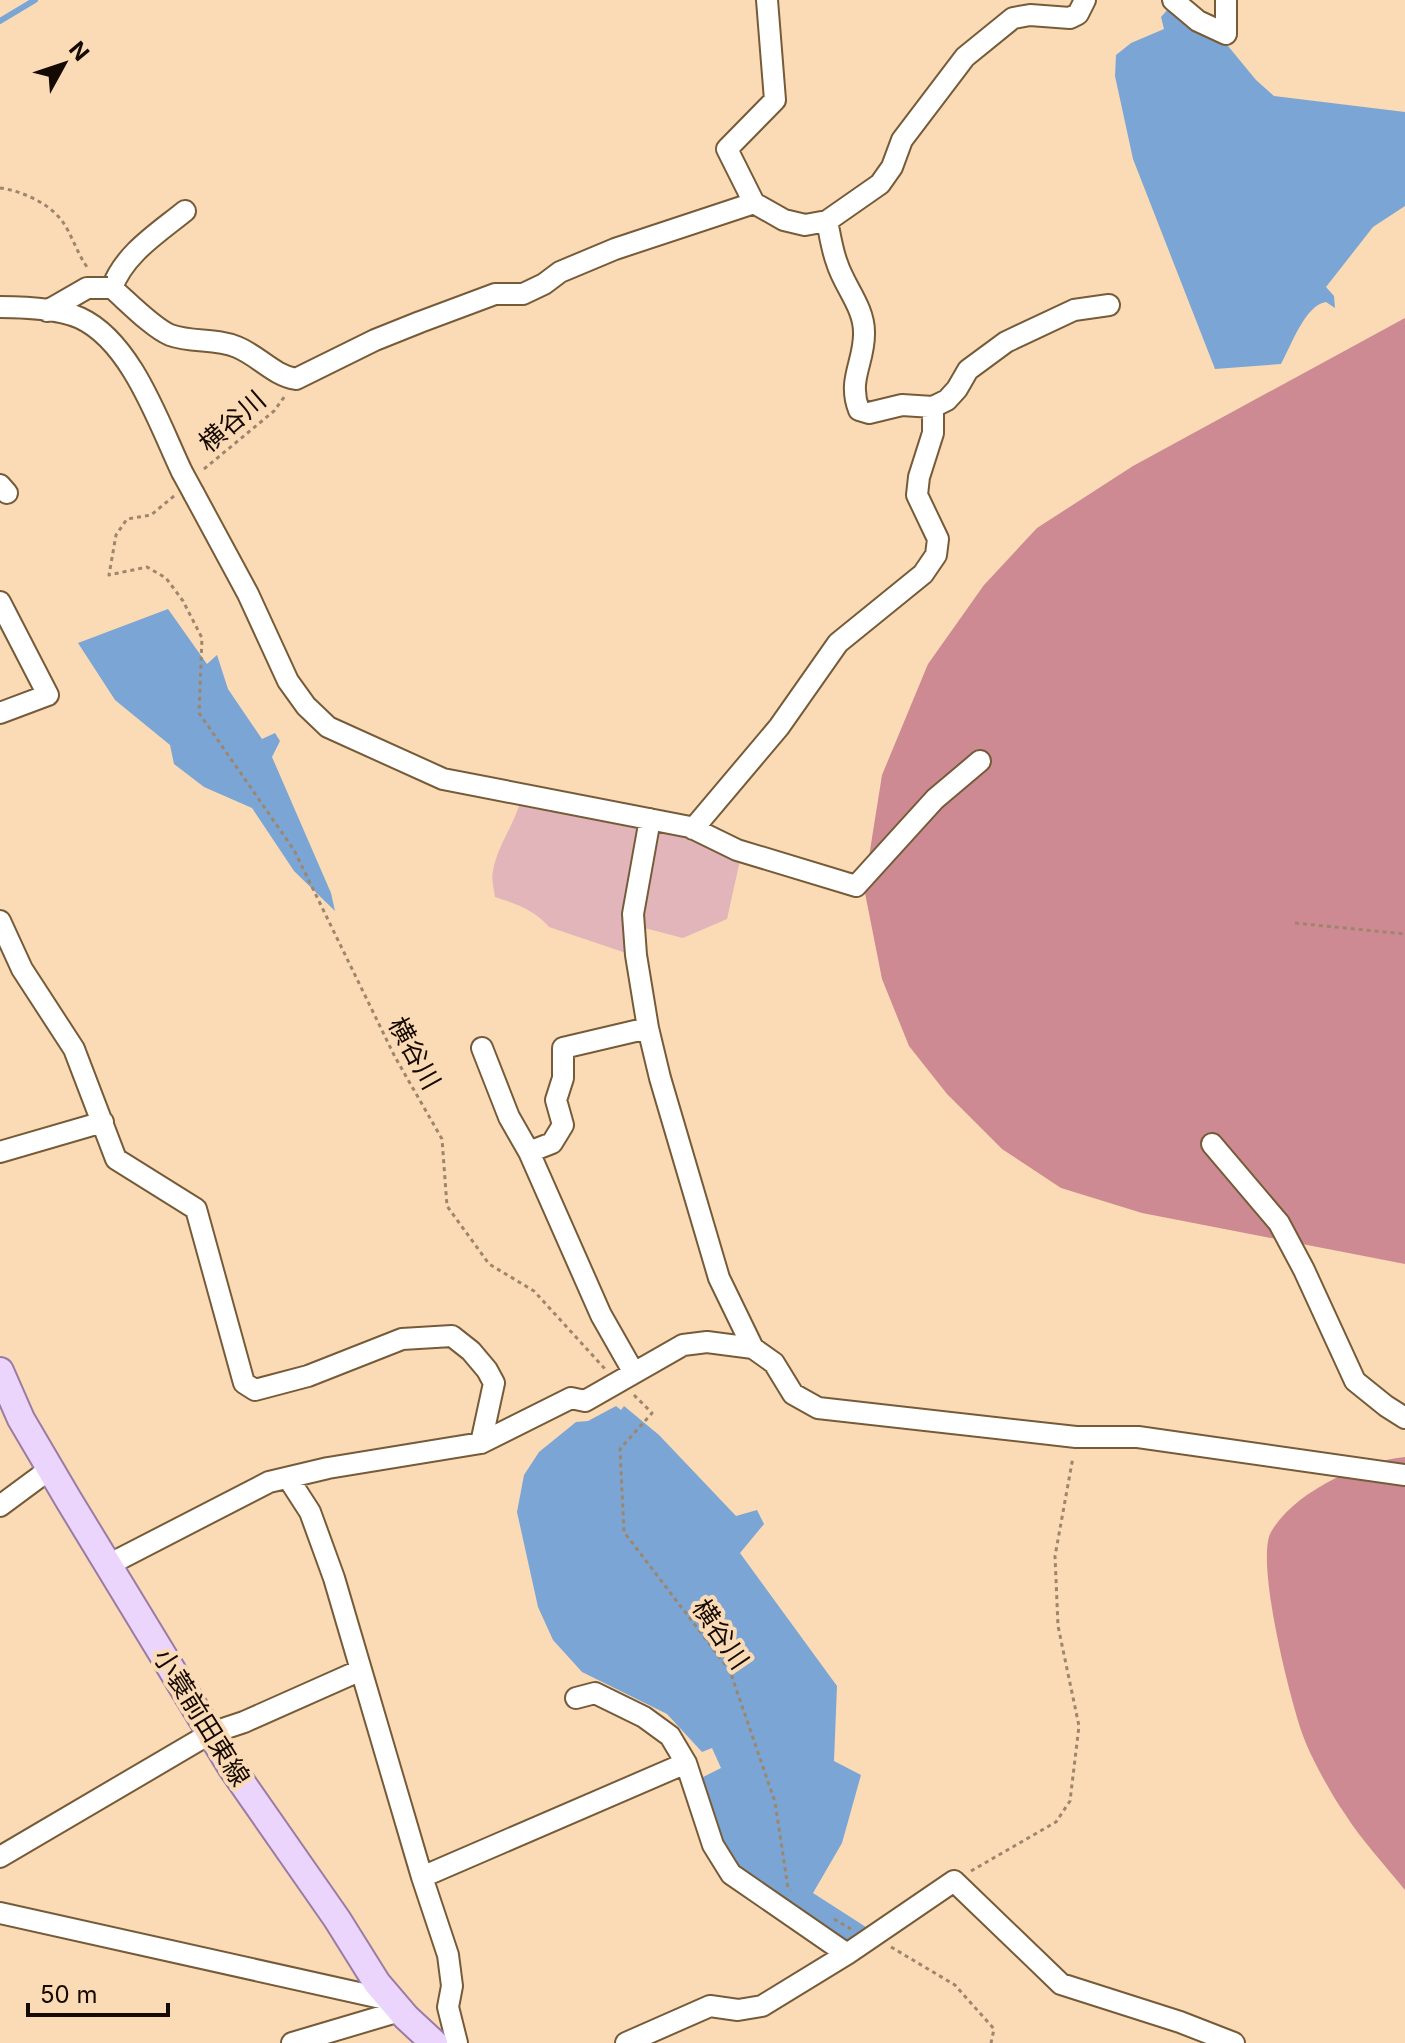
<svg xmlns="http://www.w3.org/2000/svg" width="1405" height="2043" viewBox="0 0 1405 2043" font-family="Inter,'Noto Sans JP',sans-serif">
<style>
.green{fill:#e1b5ba}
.forest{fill:#cd8a92}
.water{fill:#7ba5d4}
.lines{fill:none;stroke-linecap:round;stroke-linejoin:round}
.stream{stroke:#7ba5d4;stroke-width:6}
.minor-casing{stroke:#765b39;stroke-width:24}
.major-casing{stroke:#997ca4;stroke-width:30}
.path{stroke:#9d866c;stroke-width:3;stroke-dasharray:4 4;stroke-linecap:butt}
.minor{stroke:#fff;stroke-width:20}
.major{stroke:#ecd5fd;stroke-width:26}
.minor-bridge-casing{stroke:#765b39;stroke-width:24;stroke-linecap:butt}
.minor-bridge{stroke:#fff;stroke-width:20}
.labels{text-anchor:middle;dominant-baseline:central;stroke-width:8;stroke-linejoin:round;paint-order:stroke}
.street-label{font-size:26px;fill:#150a01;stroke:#fbdbb5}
</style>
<rect width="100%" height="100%" fill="#fbdbb5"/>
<path class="green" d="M521,799L690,833L741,856L727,919L683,938L625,923L626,953L549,927C536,911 514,903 495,897C494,889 491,879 493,871C497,846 515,824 521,799Z"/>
<path class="forest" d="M1405,318V1264L1142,1213L1061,1188L1002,1149L947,1094L909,1046L882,979L864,888L882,775L928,664L984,585L1037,528L1133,466Z
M1405,1457V1890C1385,1865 1362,1841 1345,1814C1331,1794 1310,1756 1302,1733C1290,1699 1255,1561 1271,1532C1294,1492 1361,1461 1405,1457Z"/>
<path class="water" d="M1169,8L1228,46L1256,80L1274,96L1405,112V206L1373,227L1326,287L1334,296L1335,308L1326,302C1305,305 1291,346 1281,364L1215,369L1133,159L1115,76L1116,55L1131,43L1164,29L1161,17Z
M168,609L207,664L217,655L228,689L262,739L275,733L280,741L272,757L331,893L335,911L294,871L252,808L204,787L174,764L170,745L115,700L78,643Z
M616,1406L621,1410L624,1406L659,1435L736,1516L757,1510L764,1524L740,1553L837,1686L834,1761L861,1775L842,1843L813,1893L869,1929L858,1941L832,1937L737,1870L715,1836L703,1777L721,1768L712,1748L702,1752L667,1714L582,1672L553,1640L538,1607L517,1512L524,1475L539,1452L576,1422L588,1421Z"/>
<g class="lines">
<path class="stream" d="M0,21L35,0"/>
<defs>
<path id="minor" d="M767,0L775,100L727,149L754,203L784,220L805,225L827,221L880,184L892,167L902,140L965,57L1013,18L1030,15L1070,18L1078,14L1085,0
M1173,0L1198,21L1226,34V0
M827,221C830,235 832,250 837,263C844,286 864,307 864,332C865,362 847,379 859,410L869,413L902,405L933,407L947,400L957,389L968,370L1006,342L1074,310L1109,305
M108,288H112C127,301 153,328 170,335C192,343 216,338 237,347C259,356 273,375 296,379L375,340L420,322L495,294H523L544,284L560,272L615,249L754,203
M112,288C124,254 158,233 185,211
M0,307C23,307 60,309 80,318C132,342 159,424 182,472
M47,311L87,288H95
M0,485L7,493
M194,494L248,594L288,681L306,706L328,727L443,779L690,827L737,850L856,886L935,799L980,761
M0,602L48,695L0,713
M650,819L633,914L636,955L648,1028L660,1078L719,1278L753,1348
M693,829L779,727L838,643L923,574L936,555L938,539L917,495L919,477L933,433V407
M0,921L22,969L74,1049L116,1159L196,1209L244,1383L255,1390L308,1376L402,1339L452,1336L471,1351L487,1370L494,1383L481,1443
M482,1048L509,1117L529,1152L601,1315L634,1373
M1212,1144L1279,1223L1304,1270L1355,1381L1386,1406L1405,1418
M0,1152L103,1122
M529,1152L552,1143L563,1125L556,1100L563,1078V1048L648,1028
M288,1478L310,1512L334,1578L422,1877L448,1955L452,1986L448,2007L457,2043
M0,1506L50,1469
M108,1565L269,1482L328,1468L481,1443L571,1398L585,1401L683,1345L707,1342L753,1348L774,1363L793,1394L818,1408L1076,1437H1138L1405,1475
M576,1698L595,1693L644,1717L670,1736L686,1763L713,1845L731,1874L847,1954
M0,1857L211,1733L244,1722L361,1670
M422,1877L686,1763
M0,1913L390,2000
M292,2043L400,2011
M626,2043L710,2006L738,2010L762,2006L847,1954L954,1881L1061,1984L1180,2022L1234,2043"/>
<path id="major" d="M0,1371L21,1419L68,1499L231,1767L337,1919L377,1983L406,2017L434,2043"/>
</defs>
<use href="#minor" class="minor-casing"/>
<use href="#major" class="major-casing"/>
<path class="path" d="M0,188C23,191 54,205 66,227C74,241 78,254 87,267
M204,469L274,411L285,396
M174,496L151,515L127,519L116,535L109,575L147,567L166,578L183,601L202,638L199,713L294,850L395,1057L442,1139L447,1206L489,1264L534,1291L605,1369
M1295,923L1405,934
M634,1395L652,1413L620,1449L624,1532L730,1671L775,1802L788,1888L791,1890
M971,1871L1056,1822L1070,1801L1079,1726L1058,1626L1055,1556L1073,1457
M834,1919L851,1929
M891,1947L955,1985L994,2029L991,2043"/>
<use href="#minor" class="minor"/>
<use href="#major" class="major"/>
<defs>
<path id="minor-bridge" d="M95,288H108
M182,472L194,494"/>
</defs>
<use href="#minor-bridge" class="minor-bridge-casing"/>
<use href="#minor-bridge" class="minor-bridge"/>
</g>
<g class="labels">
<g class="street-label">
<text transform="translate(232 421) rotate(-41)">横谷川</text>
<text transform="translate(415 1053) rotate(61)">横谷川</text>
<text transform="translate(721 1634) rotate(56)">横谷川</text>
<text transform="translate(202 1717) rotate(58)">小蓑前田東線</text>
</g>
</g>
<g transform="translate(64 64) rotate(50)" stroke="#fbdbb5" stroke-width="6" paint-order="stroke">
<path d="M0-6L14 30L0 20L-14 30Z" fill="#150a01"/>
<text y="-12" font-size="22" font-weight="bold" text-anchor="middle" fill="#150a01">N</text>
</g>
<path d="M28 2003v12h140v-12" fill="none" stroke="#150a01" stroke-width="4"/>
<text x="40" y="2003" font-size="24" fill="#150a01" stroke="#fbdbb5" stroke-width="6" paint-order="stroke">50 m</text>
</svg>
